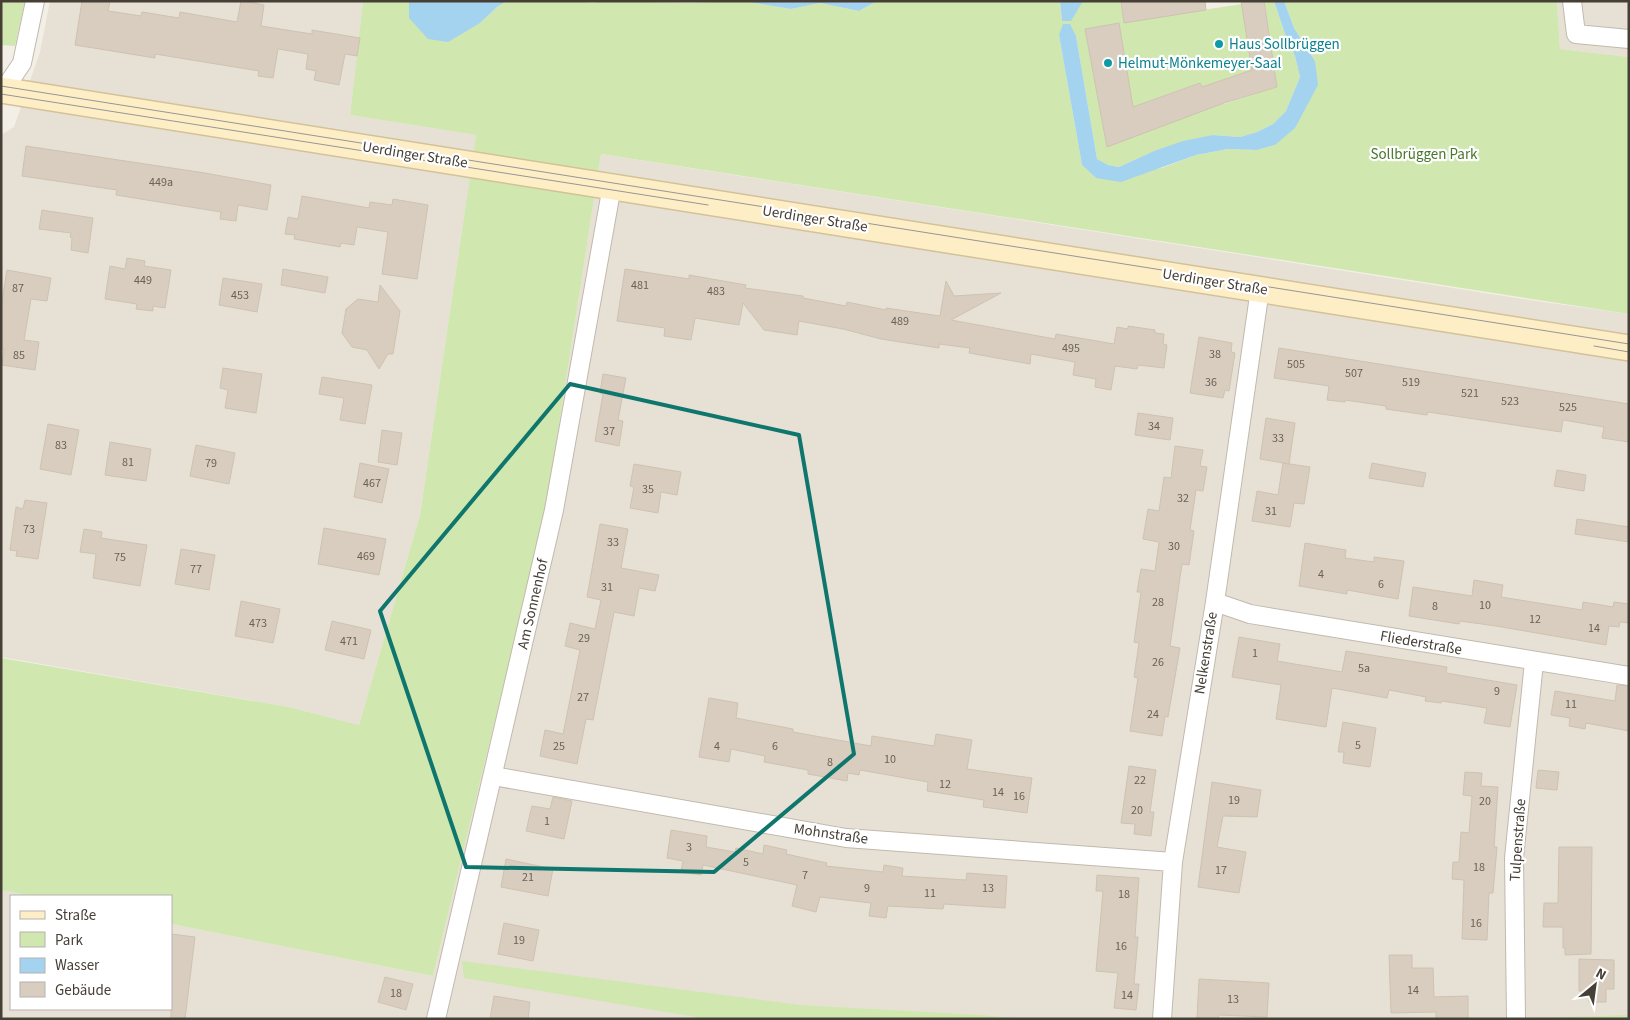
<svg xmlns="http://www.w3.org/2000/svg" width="1630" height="1020" viewBox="0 0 1630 1020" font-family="'Source Sans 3',sans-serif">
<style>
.residential{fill:#e7e1d5}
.green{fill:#d0e7b0;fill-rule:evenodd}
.water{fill:#a4d3ef}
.building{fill:#d8cdbf;stroke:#cfc2b0}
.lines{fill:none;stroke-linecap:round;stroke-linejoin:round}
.street-casing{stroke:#c2b9ad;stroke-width:20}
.secondary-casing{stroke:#d3c198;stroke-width:28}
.street{stroke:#fff;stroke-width:18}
.secondary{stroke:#feeec6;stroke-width:25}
.tram{stroke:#969696;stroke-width:1}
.marked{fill:none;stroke:#0f766e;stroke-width:4;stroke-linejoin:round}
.culture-dot{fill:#0f9aa8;stroke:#fff;stroke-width:2}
.labels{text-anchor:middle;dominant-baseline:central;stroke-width:4.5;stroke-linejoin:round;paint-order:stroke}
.number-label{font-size:12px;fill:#6a6258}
.culture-label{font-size:15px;fill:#0d838f;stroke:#fff;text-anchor:start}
.park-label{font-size:15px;fill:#4a772a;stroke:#fff}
.street-label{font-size:15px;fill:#463f36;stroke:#fff}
</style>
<rect width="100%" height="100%" fill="#f3efe7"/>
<path class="residential" d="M50,1H363L350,115L476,135L420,515L359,725L289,707L1,657V135L14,127L40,52Z
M1557,1H1629V57L1560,49Z
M601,154L1536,301L1629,314V1019H1V890L31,896H11V1009H171V924L433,976L546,509Z"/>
<path class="green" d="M1,1H25L15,46L1,45Z
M363,1H409V18L480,23L497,7L507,1H574L594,3L599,1L689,3L742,1L791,9L820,3L859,11L877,1H1060L1062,21L1083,1H1121L1124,22L1242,4L1252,70L1216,82L1224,104L1277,87L1264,1H1274L1286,37L1295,56L1300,77L1286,111L1273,124L1257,132L1240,137L1213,135L1154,151L1119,167L1108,165L1097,159L1076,36L1059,35L1082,165L1096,178L1162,168L1196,155L1228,149L1257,150L1275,145L1315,61L1294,28L1284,1H1557L1560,49L1629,57V314L601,154L546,509L433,976L171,924V896H31L1,890V658L289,707L359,725L420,515L476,135L350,115ZM1118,23L1131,97L1111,105L1148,109L1146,102L1200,83L1210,108L1107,146L1085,29Z
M462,961L800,1005L982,1015L1023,1019H708L464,978Z
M1629,1015V1019H1504Z"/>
<path class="water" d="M409,1H507L497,7L480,23L448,42L428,39L409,18Z
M742,1H877L859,11L820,3L791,9Z
M1060,1H1083L1071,21H1062Z
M1274,1H1284L1294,28L1315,61L1318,85L1295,128L1275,145L1257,150L1228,149L1196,155L1121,182L1096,178L1082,165L1059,35L1063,24H1070L1076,36L1097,159L1108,165L1119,167L1154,151L1183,141L1213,135L1240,137L1257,132L1273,124L1286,111L1300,77L1295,56L1286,37Z"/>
<path class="building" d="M82,1H110L108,11L141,16L142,12L179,18L180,12L237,22L241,1H243L264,5L261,26L312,34V30L360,38L357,56L345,54L339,85L314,80L316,71L306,69L308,54L278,49L273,78L258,76L259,71L155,54V58L75,45Z
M1121,1H1205L1206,10L1124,23Z
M1241,1H1264L1277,87L1224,103L1107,147L1085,29L1119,23L1133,107L1200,83L1202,87L1252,70Z
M26,146L205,173L271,185L267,210L238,205L236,221L220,219L221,212L116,195L117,190L22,176Z
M302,196L369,208L370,202L392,205L393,199L428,205L417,279L382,274L388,232L357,227L354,245L341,243L340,247L294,239L295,235L285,234L288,217L298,219Z
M42,210L93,218L88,253L71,250L72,238L70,237L71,233L39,229Z
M127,258L145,261L144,266L171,270L165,308L153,306V311L136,309L137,304L105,299L110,266L125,269Z
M283,269L328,277L325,293L281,285Z
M625,269L689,279V275L746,285L745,288L803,296V298L846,306L847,302L886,310V308L940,316L946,281L954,296L1001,293L951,320L1055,339L1056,334L1114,344L1117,327L1128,329V326L1155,330V333L1164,334L1163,344L1167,345L1164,368L1138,365L1137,369L1115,366L1111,390L1095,387L1096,379L1073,375L1075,362L1031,354L1030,364L969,353L970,348L939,344V348L881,339L843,329L799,321L797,335L764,330L743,303L739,325L695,318L691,340L664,336L665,328L617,321Z
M7,270L51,278L47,301L31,299L24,340L39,342L35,370L2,365L4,349H1V307Z
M223,278L262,284L257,312L219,305Z
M380,285L400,311L393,354H388L379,369L367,350L352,347L342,333L346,309L358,299L378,302Z
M1199,337L1232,343L1231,352L1235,353L1229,391L1225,390L1223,398L1190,393Z
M1279,348L1629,404V442L1602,438L1604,427L1563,420L1561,432L1428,412L1427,415L1386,409V406L1345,400V402L1327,400L1329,386L1274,378Z
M223,368L262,374L256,413L225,408L228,390L220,388Z
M603,374L626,378L618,420L623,421L619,446L595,441L603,394L600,393Z
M322,377L372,385L365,424L340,420L344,398L319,394Z
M1138,413L1173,418L1170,440L1135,435Z
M1266,418L1295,423L1289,464L1260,459Z
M48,424L79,430L71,475L40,469Z
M382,430L402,433L397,465L378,462Z
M110,442L151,449L146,481L105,475Z
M196,445L235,453L229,484L190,476Z
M1175,446L1203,450L1200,466L1207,467L1203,491L1196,490L1190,530L1194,531L1189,565L1182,564L1170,646L1180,648L1168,717L1165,716L1162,736L1130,731L1138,678L1134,677L1139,643L1134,642L1141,592H1137L1141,569L1155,571L1159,542L1143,539L1148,509L1159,511L1164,477L1171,478Z
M360,463L389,469L382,503L354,497Z
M1283,463L1310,467L1304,504L1294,503L1290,527L1252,521L1257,491L1278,495Z
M1372,463L1426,473L1423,487L1369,478Z
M634,464L681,472L677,495L661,492L658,513L630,508L634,487L630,486Z
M1557,470L1586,475L1584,491L1554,486Z
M25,500L47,503L38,559L16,556L17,551L10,550L16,507L23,509Z
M1577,519L1629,527V542L1575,534Z
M600,524L628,529L621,568L659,575L655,591L639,588L634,616L614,612L593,720L586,719L577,764L540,756L545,730L563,734L580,650L565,646L570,623L595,629L601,600L587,597Z
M324,528L386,539L379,575L318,564Z
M84,529L102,532L101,538L147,545L140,586L93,578L96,554L80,552Z
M1305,543L1346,550L1345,558L1374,562V557L1404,561L1398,599L1347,590V594L1299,586Z
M181,549L215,555L209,590L175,584Z
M1474,580L1503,585L1501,597L1582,610L1583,602L1613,607L1614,602L1629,604V623L1620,622L1619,627L1609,626L1606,645L1496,626L1460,621L1459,624L1409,616L1413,587L1472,596Z
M241,601L280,609L273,643L235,636Z
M332,621L371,630L364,659L325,650Z
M1239,637L1280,644L1277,661L1342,672L1346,651L1447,667L1446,673L1517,685L1510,727L1484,723L1487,708L1442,701L1441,703L1425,701L1426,697L1389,690L1387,698L1332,688L1326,727L1276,719L1281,685L1232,677Z
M1617,685L1629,686V731L1586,723L1585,729L1569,726L1570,718L1551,715L1555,691L1615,701Z
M709,698L738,703L736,718L793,729V732L871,746L872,736L934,746L936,734L972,740L967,769L1032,778L1027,813L983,807L984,800L927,791L928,782L860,770L859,775L848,773L847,781L808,774V770L764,762L765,756L731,749L729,762L699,757Z
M1343,722L1376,728L1370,767L1343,763L1344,752H1338Z
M1129,766L1156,770L1150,812H1154L1151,836L1134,834L1135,824L1121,823Z
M1538,770L1559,772L1557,790L1536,788Z
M1465,772L1482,773L1481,786L1498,787L1494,847H1497L1493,893H1489L1487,940L1462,939L1464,880L1452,879L1453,862H1459L1461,832L1469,833L1472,796L1463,795Z
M1212,782L1261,790L1257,817L1223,816L1217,847L1246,852L1239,893L1198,887Z
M553,797L572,801L564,839L526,831L532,806L550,809Z
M671,830L707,836L706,847L735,852L736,848L763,854L764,845L787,850L786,854L827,863L826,866L883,872L884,865L903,868L902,876L966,880L967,873L1007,876L1005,908L944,904L943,909L888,906L886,918L869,916L871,903L820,897L816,912L792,906L797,885L703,865L701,875L681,872L683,861L667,858Z
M1559,847H1592L1591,954L1565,955V948H1563V927H1543L1544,903H1558Z
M506,859L553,869L548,896L501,887Z
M1097,875L1139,878L1135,937H1138L1134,984H1139L1136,1010L1114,1008L1118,973L1096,971L1103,891H1096Z
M504,923L539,930L533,961L498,954Z
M171,934L195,937L185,1019H171Z
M1389,955H1412V968H1433L1434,997L1468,996V1018L1436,1019V1012L1391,1013Z
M1579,959L1614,960V989H1606V1002H1589V991H1579Z
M385,977L413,984L406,1010L378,1002Z
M1199,979L1269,983L1267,1017L1219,1015L1218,1019L1197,1018Z
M494,996L530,1002L528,1019H490Z"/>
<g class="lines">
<defs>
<path id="street" d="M1572,1L1576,34L1629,39
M1,94L22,63L35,1
M1215,602L1250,614L1629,676
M493,776L846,838L1173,862
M436,1019L554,510L612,186
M1162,1019L1173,862L1215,602L1260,289
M1516,1019L1514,858L1534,662"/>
<path id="secondary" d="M1,90L1629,348"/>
</defs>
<use href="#street" class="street-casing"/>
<use href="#secondary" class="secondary-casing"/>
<use href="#street" class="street"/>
<use href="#secondary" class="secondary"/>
<path class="tram" d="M1,86L1629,344
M1,94L708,205
M1594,346L1629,352"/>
</g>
<path class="marked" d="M570,384L799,435L854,754L714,872L466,867L380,611Z"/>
<g class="culture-dot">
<circle cx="1219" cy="44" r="5"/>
<circle cx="1108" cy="63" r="5"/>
</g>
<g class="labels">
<g class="number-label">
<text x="161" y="182">449a</text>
<text x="143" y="280">449</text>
<text x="640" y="285">481</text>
<text x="18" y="288">87</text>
<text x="716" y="291">483</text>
<text x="240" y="295">453</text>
<text x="900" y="321">489</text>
<text x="1071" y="348">495</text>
<text x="1215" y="354">38</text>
<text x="19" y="355">85</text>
<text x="1296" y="364">505</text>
<text x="1354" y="373">507</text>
<text x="1211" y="382">36</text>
<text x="1411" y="382">519</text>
<text x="1470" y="393">521</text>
<text x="1510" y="401">523</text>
<text x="1568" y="407">525</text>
<text x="1154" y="426">34</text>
<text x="609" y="431">37</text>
<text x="1278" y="438">33</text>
<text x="61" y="445">83</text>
<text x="128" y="462">81</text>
<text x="211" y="463">79</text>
<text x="372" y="483">467</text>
<text x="648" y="489">35</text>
<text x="1183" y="498">32</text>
<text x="1271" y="511">31</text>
<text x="29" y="529">73</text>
<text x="613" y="542">33</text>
<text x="1174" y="546">30</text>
<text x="366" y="556">469</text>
<text x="120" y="557">75</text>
<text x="196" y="569">77</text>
<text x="1321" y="574">4</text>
<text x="1381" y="584">6</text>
<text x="607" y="587">31</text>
<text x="1158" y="602">28</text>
<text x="1485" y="605">10</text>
<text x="1435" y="606">8</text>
<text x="1535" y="619">12</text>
<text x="258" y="623">473</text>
<text x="1594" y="628">14</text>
<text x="584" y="638">29</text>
<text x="349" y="641">471</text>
<text x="1255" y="653">1</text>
<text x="1158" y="662">26</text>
<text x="1364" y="668">5a</text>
<text x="1497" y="691">9</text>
<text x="583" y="697">27</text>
<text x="1571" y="704">11</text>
<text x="1153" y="714">24</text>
<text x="1358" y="745">5</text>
<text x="559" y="746">25</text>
<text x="717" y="746">4</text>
<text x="775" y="746">6</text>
<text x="890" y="759">10</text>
<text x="830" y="762">8</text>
<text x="1140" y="780">22</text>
<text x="945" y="784">12</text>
<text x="998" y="792">14</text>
<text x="1019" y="796">16</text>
<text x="1234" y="800">19</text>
<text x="1485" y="801">20</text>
<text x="1137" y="810">20</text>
<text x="547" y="821">1</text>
<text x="689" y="847">3</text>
<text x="746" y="862">5</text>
<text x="1479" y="867">18</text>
<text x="1221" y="870">17</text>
<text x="805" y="875">7</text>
<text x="528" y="877">21</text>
<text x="867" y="888">9</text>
<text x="988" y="888">13</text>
<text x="930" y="893">11</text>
<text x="1124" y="894">18</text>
<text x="1476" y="923">16</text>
<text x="519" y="940">19</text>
<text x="1121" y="946">16</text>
<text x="1413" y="990">14</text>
<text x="396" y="993">18</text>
<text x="1127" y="995">14</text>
<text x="1233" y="999">13</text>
</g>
<g class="culture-label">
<text x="1229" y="44">Haus Sollbrüggen</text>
<text x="1118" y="63">Helmut-Mönkemeyer-Saal</text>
</g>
<g class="park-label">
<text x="1424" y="154">Sollbrüggen Park</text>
</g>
<g class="street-label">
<text transform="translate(415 155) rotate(9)">Uerdinger Straße</text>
<text transform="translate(815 219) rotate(9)">Uerdinger Straße</text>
<text transform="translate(1215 282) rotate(9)">Uerdinger Straße</text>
<text transform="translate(533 604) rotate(-77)">Am Sonnenhof</text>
<text transform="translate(1421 643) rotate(10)">Fliederstraße</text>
<text transform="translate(1206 653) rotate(-81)">Nelkenstraße</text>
<text transform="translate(831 834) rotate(8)">Mohnstraße</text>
<text transform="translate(1518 840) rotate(-86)">Tulpenstraße</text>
</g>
</g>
<rect width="1630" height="1020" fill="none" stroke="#463f36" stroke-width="5"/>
<rect x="10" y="895" width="162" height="115" fill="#ffffff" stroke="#b5b2af"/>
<rect x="20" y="911" width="25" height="8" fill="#feeec6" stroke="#b5b2af"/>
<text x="55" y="920" font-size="15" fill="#463f36">Straße</text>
<rect x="20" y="932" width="25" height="15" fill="#d0e7b0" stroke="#b5b2af"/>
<text x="55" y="945" font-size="15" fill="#463f36">Park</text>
<rect x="20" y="958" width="25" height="15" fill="#a4d3ef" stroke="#b5b2af"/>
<text x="55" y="970" font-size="15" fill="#463f36">Wasser</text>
<rect x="20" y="982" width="25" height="15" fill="#d8cdbf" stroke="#b5b2af"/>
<text x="55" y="995" font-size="15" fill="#463f36">Gebäude</text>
<g transform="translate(1595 985) rotate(29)" stroke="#ffffff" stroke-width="4" paint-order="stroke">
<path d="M0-4L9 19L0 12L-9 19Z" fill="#463f36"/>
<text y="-8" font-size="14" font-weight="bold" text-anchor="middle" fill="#463f36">N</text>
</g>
</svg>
